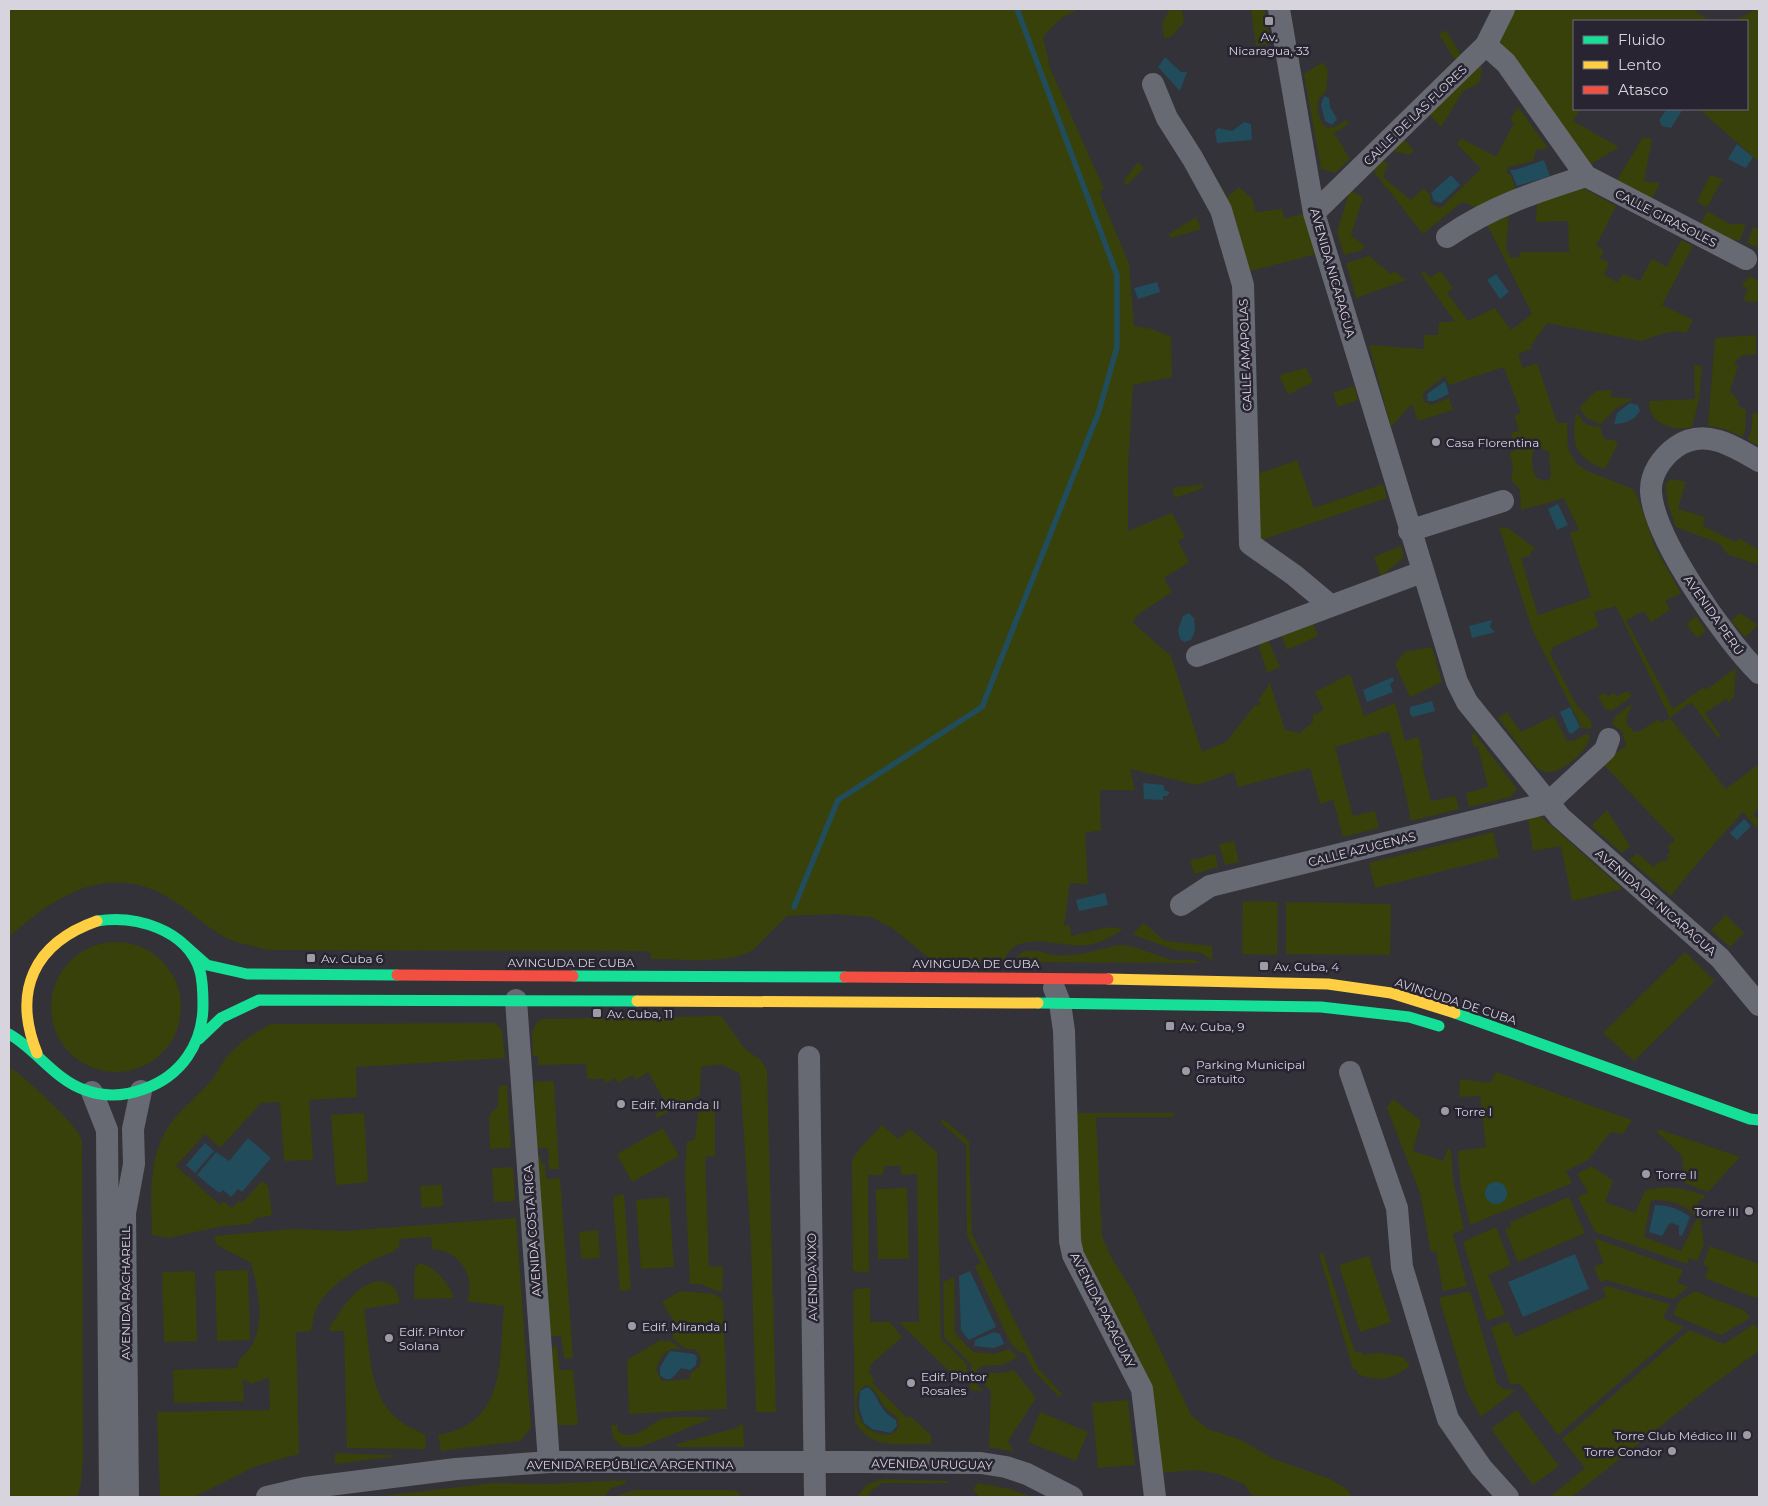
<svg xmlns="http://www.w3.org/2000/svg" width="1768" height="1506" viewBox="0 0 1768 1506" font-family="Montserrat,sans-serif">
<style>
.green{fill:#38410a;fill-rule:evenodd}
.water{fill:#214c5b}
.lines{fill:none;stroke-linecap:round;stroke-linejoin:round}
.stream{stroke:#214c5b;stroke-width:5.5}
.street{stroke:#676a73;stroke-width:22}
.fast{stroke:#16e098;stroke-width:11}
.slow{stroke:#ffcf43;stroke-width:11}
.jam{stroke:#f24e42;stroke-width:11}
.poi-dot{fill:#9e9ba4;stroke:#282432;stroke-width:2}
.labels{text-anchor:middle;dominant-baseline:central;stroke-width:5;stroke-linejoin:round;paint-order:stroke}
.poi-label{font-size:12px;fill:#d7d4de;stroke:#282432;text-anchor:start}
.street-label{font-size:12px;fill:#d7d4de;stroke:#282432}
</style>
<rect width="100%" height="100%" fill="#333238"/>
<path class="green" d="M9,9H1079L1061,18L1043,37L1050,68L1104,189L1099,192L1129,264L1134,326L1152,329L1171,337L1172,377L1133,385L1128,467V531L1172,513L1185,537L1178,541L1189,562L1164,578L1172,592L1136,616L1133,623L1171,656L1202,752L1226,742L1256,704L1258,706L1261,703L1258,701L1270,683L1285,730L1300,733L1313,722V715L1324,710L1315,692L1350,674L1364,716L1395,703L1405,741L1418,737L1424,760L1421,761L1431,801L1456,796L1459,809L1411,821L1402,777L1389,731L1335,747L1353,816L1375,811L1379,828L1343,837L1333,800L1320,804L1310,768L1238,787L1234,772L1197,785L1130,769L1135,790H1100L1101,830L1085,833L1088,884L1070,883L1064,926L1070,925L1071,936L1109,927L1123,929C1112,937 1101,943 1087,945C1059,948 1016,927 1003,962H934L892,928L871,917L834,914L787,916L753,950C729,965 679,959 651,959L650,951L268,950C253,946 233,943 221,935C199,922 182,903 158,892C101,865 50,900 9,937Z
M1170,9H1182L1184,22L1171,37L1164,38L1162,23Z
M1251,9H1264L1271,44L1256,46Z
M1514,9H1692L1710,21H1574V109H1580L1573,121L1619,147L1591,164L1582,154L1498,39Z
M1756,9H1759V162L1699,109H1747V21H1734Z
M1446,30L1461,55L1455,60L1439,34Z
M1323,62L1328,71L1326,92C1312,99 1317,120 1327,128L1335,127L1346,120L1349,124L1334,133L1350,159L1335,173L1321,169L1304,74Z
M1482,66L1480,81L1475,86L1464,90L1441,127L1428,113L1477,67Z
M1518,107L1548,148L1536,150L1533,161L1508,167L1506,172L1511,175L1517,192L1482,209L1462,202L1423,234L1370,167L1380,158L1389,165L1385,170L1384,178L1411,200L1424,188L1430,195L1431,204L1441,208L1481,169L1457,144L1461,138L1496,157L1514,123L1510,120Z
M1402,137L1414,150L1409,155L1388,150Z
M1643,137L1652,139L1644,181L1660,183L1652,198L1617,180Z
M1138,162L1144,168L1126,186L1124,181Z
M1710,175L1723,179L1707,207L1697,202Z
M1219,182L1227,197L1239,187L1252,198L1256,212L1282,209L1284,218L1304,214L1317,254L1247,272L1214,185Z
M1350,189L1363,198L1351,235L1365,246L1360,251L1344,255L1337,232Z
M1585,189L1616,206L1596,246L1604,250L1600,258L1609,263L1604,275L1617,282L1623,274L1640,281L1652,259L1667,267L1681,240L1693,246L1662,305L1693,320L1686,333L1676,331L1661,334L1641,341L1547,323L1531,346L1532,349L1518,354L1523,368L1537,363L1557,423H1567L1568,449L1577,464L1587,471L1633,489L1638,498L1656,549L1681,593L1665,601L1670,609L1651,623L1644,611L1626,620L1673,709L1704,687L1706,690L1736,668L1734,696L1729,703L1726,699L1705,713L1721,736L1718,738L1691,702L1670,718L1726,789L1759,764V812L1757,810L1753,814L1759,820V830L1743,812L1705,854L1671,896L1630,860L1637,853L1653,867L1662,860L1665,862L1669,858L1666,855L1671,851L1667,847L1675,840L1602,763L1626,746L1622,731L1612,724L1616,716L1630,705H1632L1628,713L1626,723L1634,732L1640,731L1659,719L1661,723L1670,718L1616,606L1594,612L1599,626L1553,647L1550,654L1576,704L1591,721L1592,728L1589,729L1582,728L1532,629L1499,527L1508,528L1536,549L1530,552L1531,556L1521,558L1538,615L1591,597L1570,533L1579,530L1564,498L1521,510L1520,490L1511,480L1513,470L1510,452L1516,450L1511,433L1519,431L1514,415L1521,413L1504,367L1449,385L1445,376L1425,391L1422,397L1426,403L1431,405L1449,398L1453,410L1418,421L1412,404L1391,427L1369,345L1424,349V335H1438L1439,322H1455L1421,274L1424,271L1430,278L1440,271L1453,288L1447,293L1468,321L1495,308L1511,330L1532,314L1486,222L1509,210L1506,251L1509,252V257L1519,258L1520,252H1569L1568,221L1536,222L1537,200L1568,190ZM1539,447L1549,452L1551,477L1546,481L1536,478C1532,470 1530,456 1535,448Z
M1707,211L1730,224H1746L1740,241L1727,238L1701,224Z
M1196,217L1201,229L1171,238L1169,234Z
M1753,227L1759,229V248L1747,243Z
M1369,256L1391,274L1394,271L1406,280L1356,298L1346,263Z
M1749,276L1759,281V317L1758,302L1743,301L1748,289L1742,286Z
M1756,335V355C1747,353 1739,355 1734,364L1738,366L1730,391L1739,401L1737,405L1746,410L1745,431L1742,437L1725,429L1708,426L1715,338Z
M1694,365L1702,366L1699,399L1692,427C1674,432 1648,424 1649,401L1695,399Z
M1306,368L1313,382L1288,395L1279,375Z
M1354,386L1358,400L1338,407L1333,393Z
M1611,390V397L1634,399L1616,408L1601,424L1588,419L1579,408L1596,391Z
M1576,412L1585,424L1601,427L1602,435L1607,440H1614L1618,444L1605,469C1573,458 1572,443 1576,412Z
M1753,412L1759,415V446L1747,439L1751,433Z
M1297,460L1314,508L1383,484L1387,498L1259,541L1255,475Z
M1671,479L1686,482L1678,509L1705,517L1703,526L1736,542L1739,538L1759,550V565L1727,554L1720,544L1676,527L1668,505L1665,484Z
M1203,484V488L1175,498L1173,488Z
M1401,546L1404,557L1381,577L1374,557Z
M1740,613L1758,625L1745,637L1731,621Z
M1696,616L1706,631L1697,638L1686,624Z
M1312,621L1318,636L1287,650L1280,633Z
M1267,637L1280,667L1267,673L1257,641Z
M1432,647L1442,682L1410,697L1395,664L1405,652Z
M1627,691L1632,696L1612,711L1605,709L1598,696L1605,693L1607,697L1613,693L1617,696Z
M1507,712L1521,732L1554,716L1567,741L1576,740L1585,734L1590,735C1590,750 1562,773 1547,772C1541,771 1538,768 1533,764L1498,718Z
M1474,733L1517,789L1511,797L1469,807L1466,793L1488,787L1478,747H1474L1471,735Z
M1607,810L1630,846L1622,853L1591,826Z
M1540,816L1623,889L1572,901L1561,846L1533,851L1528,819Z
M1493,832L1499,857L1375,888L1369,863Z
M1234,841L1239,862L1225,865L1219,844Z
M1215,854L1218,867L1194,874L1190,860Z
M1243,901L1278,902L1277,955L1242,954Z
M1286,902L1391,904L1390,955L1286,954Z
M1726,915L1744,933L1730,947L1711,930Z
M1144,923L1165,941L1212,946V961L1202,953L1175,950L1134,935V932Z
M51 1007a65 65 0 1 1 130 0a65 65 0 1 1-130 0Z
M1120,945C1141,946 1154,956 1173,960C1182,961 1194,957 1200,963L1017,962V957C1027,945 1041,953 1054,955C1076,958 1098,949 1120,945Z
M1685,952L1715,981L1634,1061L1603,1033Z
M721,1016L745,1049L762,1061L767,1071L776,1412H756L751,1243L740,1074L721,1064L701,1067L700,1095L657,1118L655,1114L668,1107L648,1072L636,1080L632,1075L618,1083L615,1078L605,1084V1079H587L586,1064L538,1065V1056H533C533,1042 528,1026 542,1019Z
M495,1023L502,1030L505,1058L356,1067L357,1097L309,1100L313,1160L284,1161L280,1102L261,1103L220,1148L205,1134L176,1166L220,1205L223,1201L232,1208L239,1201L242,1203L262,1181L268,1186L272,1213L270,1216L257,1218L250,1224L223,1226L168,1238L152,1235C151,1201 148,1156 169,1126C181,1109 197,1097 211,1081C216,1075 219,1068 223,1062C236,1044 252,1034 271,1024Z
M9,1066C24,1077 77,1124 82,1140L83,1457L81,1484L77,1497H11L9,1494Z
M1496,1072L1632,1120L1623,1134L1611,1132L1588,1160L1566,1171L1572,1183L1470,1225L1460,1181L1458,1151L1486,1147L1480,1096L1459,1097L1460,1079L1490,1083Z
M554,1081L559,1169H549L548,1148H537L534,1082Z
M507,1085L511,1148L490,1149L489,1115L498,1106L499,1086Z
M1393,1099L1421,1121L1413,1151L1443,1161L1448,1148L1451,1150L1453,1180L1464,1229L1453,1234L1467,1286L1443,1291L1436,1251L1431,1252L1420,1193L1387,1108Z
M712,1102L715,1110V1156L705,1157L709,1267L723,1266L722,1293L700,1284H690L685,1175L687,1141L695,1140L699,1103Z
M364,1113L368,1182L336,1185L331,1115Z
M1075,1113H1175L1173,1117H1096L1102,1236L1111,1257L1133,1292L1191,1415L1208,1429L1239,1439L1274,1459L1330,1479L1348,1490L1351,1497H1253L1244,1484L1219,1474L1195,1470L1160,1473L1081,1245Z
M943,1119L969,1141L972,1234L1038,1368L1062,1394L1059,1397L1035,1372L1024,1352L1021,1353L1011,1344L975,1267L981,1263L967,1235L966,1145L940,1122Z
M882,1125L898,1139L910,1129L937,1152L941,1339L967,1364V1373L949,1371L899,1322H919L917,1174L901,1175V1166H884L883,1175H868L869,1273L853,1271L852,1160L861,1147Z
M663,1128L679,1156L632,1182L617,1154Z
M1658,1129L1740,1157L1708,1192L1685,1183L1682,1156L1657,1132Z
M537,1157H541V1164H545L546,1179L560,1178L573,1358L564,1359L561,1336H549Z
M1592,1166L1613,1181L1605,1202L1635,1213L1645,1191C1666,1183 1685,1189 1706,1196L1698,1202L1704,1244L1697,1261L1689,1258L1687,1264L1595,1232L1578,1197L1588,1192L1577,1174ZM1651,1200C1666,1199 1688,1204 1697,1218L1681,1251L1644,1237Z
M513,1167L515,1201L494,1202L492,1168Z
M442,1185L443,1206L422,1208L420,1186Z
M907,1188L909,1259H878L876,1189Z
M624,1194L631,1290L620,1291L613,1197Z
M669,1197L674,1267L641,1269L636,1200Z
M1569,1197L1585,1233L1518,1262L1505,1230L1511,1227L1510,1222Z
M516,1218L531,1428L520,1441L441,1451L438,1435C507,1424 499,1360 504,1306L467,1301C477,1275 458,1250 432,1249L431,1237L400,1239L399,1248L394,1250V1252C370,1258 331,1283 318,1305C314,1312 313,1323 311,1331L296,1332L299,1454L256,1466L194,1497H160L157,1412L270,1410L269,1377L252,1384L243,1379L244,1401L174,1403L173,1370L237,1368L239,1359C269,1339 259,1292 251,1263L217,1245L214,1236L293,1229L344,1231Z
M1496,1227L1511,1265L1488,1275L1505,1314L1487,1321L1463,1242Z
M598,1230L600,1258L581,1259L579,1232Z
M1594,1238L1683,1270L1677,1283L1689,1287L1673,1299L1606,1280L1600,1282L1594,1267L1604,1263Z
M1710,1246L1759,1264V1295L1756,1298L1705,1278L1709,1267L1703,1265Z
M1323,1252L1355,1353L1361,1351L1363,1355L1378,1353L1403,1357L1410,1366C1392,1379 1379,1383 1358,1374L1356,1369H1353L1319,1254Z
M1369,1256L1391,1322L1360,1332L1339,1265Z
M420,1263C435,1267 450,1284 454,1298L414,1299L415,1267Z
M248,1270L250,1340L217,1341L215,1271Z
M195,1271L197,1341L164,1342L162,1272Z
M954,1277L955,1333L973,1352L995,1354L1009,1349L1018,1357L1002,1365L982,1366L977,1370L975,1383L984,1391L970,1390L971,1364L944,1337L943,1282Z
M378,1281C394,1283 397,1288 400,1303L364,1309C372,1362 366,1413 425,1434L426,1449L347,1448L344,1331H330V1326C344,1307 354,1286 378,1281Z
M1607,1286L1670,1304L1663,1318L1684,1327L1558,1435L1520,1384H1510L1491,1328L1508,1321L1515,1337L1606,1297L1603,1288Z
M870,1288V1322H890L902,1337L869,1366L872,1369L868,1372L875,1380L872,1382L907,1418L910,1416L931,1435V1444C903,1443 869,1451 855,1421L853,1292L856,1289ZM867,1385C881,1393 879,1407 897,1417L899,1427L892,1434C854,1440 848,1390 867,1385Z
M680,1291L714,1294L723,1300L727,1409L629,1414L627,1360L662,1339L664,1342L669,1340L682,1349C666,1347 661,1355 656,1370L662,1381L689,1379L691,1373C702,1366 705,1359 695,1349H686L672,1338L674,1336L672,1333L678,1329L662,1302Z
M1470,1291L1497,1383C1502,1390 1508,1390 1516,1390L1481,1417L1467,1392L1439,1298Z
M1695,1291L1745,1311L1750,1318L1721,1335L1673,1315L1679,1301Z
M1754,1324L1759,1331V1351L1712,1385L1572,1497H1550L1585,1468L1562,1439L1689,1330L1724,1344Z
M550,1347H557L560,1370H573L578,1425H555Z
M1014,1370L1036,1398L1008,1441L1014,1452L989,1447L991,1391L981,1380L984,1373H1004Z
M1128,1400L1135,1465L1098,1468L1092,1403Z
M1517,1410L1559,1466L1533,1485L1491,1429Z
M1040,1412L1088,1432L1076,1461L1028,1442Z
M714,1417L641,1447H622L613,1438L611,1425H618L617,1431C635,1443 648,1424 663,1419C676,1415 701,1418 714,1417Z
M743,1422L744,1447H677V1444L736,1428Z
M335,1453L389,1455L398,1456L335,1464Z
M883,1479L948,1481V1483H882L872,1490L868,1497H857L866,1485Z
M626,1480L625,1484L611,1488L604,1497H373L493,1483L550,1484Z
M978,1483L1010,1489L1032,1497H979L973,1489Z
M634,1490H726L738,1491L741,1497H613Z"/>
<path class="water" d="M1165,57L1181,72H1187L1180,91L1158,67Z
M1324,96L1329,98L1330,107L1337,119L1332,125L1325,121L1321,105Z
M1667,109H1683L1671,128L1662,126L1659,120Z
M1244,122L1251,124L1252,140L1217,143L1215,132L1218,128L1232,131Z
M1737,144L1753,157L1746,168L1728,159Z
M1544,160L1550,176L1517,186L1510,170H1515Z
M1451,175L1460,185L1441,203L1434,201L1431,193Z
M1496,274L1509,292L1500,299L1487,280Z
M1157,282L1160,292L1138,299L1134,288Z
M1445,381L1449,394L1434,401H1428L1427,394Z
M1630,403L1638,405L1640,411C1634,421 1623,424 1614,424L1617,413Z
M1558,504L1568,525L1557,530L1548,509Z
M1189,613L1194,618L1195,631L1191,640L1184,642L1180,639L1178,630L1183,616Z
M1492,620L1490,627L1495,632L1472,638L1469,626Z
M1393,677L1394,681L1390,684L1393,692L1367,702L1363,690Z
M1432,701L1435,711L1413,717L1410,714V707Z
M1570,707L1580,727L1572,734L1569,733L1560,712Z
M1143,783L1164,785V790L1170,792L1167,796H1163V800L1144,799Z
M1744,819L1751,826L1737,840L1730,833Z
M1105,893L1108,905L1079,911L1076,900Z
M248,1138L271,1158L242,1192L238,1189L231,1197L223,1190L219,1193L197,1175L216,1152L229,1161Z
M205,1143L214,1151L195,1173L186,1165Z
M1485 1193a11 11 0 1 1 22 0a11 11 0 1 1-22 0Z
M1655,1205C1668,1205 1680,1209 1690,1217L1682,1236L1679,1235V1226L1672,1223L1669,1224L1662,1236L1649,1232Z
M1575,1254L1589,1289L1523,1317L1508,1282Z
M970,1271L996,1327L969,1340L961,1330L959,1276Z
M994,1332L1000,1334L1004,1344L994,1348L974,1346L975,1340Z
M670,1351L694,1354L697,1357L696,1365L690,1370L681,1368C674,1375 671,1385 660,1375V1367Z
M868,1387C880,1397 877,1409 896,1420L897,1426L891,1433L872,1429L864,1423L859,1407L860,1391Z"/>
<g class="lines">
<path class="stream" d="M794,907L838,800L982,707L1099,411L1117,347V275L1017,9"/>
<path class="street" d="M1279,9L1314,213L1457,682L1467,702L1560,817L1720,958L1759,1005
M1486,45L1506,63L1586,176L1746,259
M1153,84L1167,118L1193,159L1221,210L1243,285L1250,544L1294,575L1331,606
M1314,213L1486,45L1504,9
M1447,237C1492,206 1536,192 1586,176
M1759,461C1734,446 1704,427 1676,447C1662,457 1650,474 1651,492C1654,539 1725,639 1759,673
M1409,531L1503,501
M1197,656L1422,572
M1548,803L1605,750L1609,739
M1181,905L1210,886L1548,803
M1054,988L1060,1003L1064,1031L1070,1241L1073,1255L1142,1389L1155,1497
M516,1000L549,1462
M809,1057L815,1497
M1350,1072L1397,1208L1402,1267L1448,1419L1481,1467L1508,1497
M92,1092L107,1130L110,1497
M128,1497L125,1213L134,1164L133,1129L141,1091
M267,1497L305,1488L456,1469L549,1462H861L981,1463L1006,1467L1027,1474L1072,1497"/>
<path class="fast" d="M180,941L207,965L247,974L397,975
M573,976L845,977
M1038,1003L1321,1007L1409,1017L1439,1026
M1455,1013L1750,1119L1759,1120
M9,1034C36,1049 55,1080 85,1090C104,1097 125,1096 144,1089C181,1076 203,1044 203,1005C203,994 203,982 200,971C187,929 135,915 97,921
M199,1039L221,1018L259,1000L637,1001"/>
<path class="slow" d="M1108,979L1328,984L1391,993L1455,1013
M637,1001L1038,1003
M37,1053C12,991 34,943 97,921"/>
<path class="jam" d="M397,975L573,976
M845,977L1108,979"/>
</g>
<g class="poi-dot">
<rect x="1264" y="16" width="10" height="10" rx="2.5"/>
<circle cx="1436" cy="442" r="5"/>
<rect x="306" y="953" width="10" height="10" rx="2.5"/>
<rect x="1259" y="961" width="10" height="10" rx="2.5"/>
<rect x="592" y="1008" width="10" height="10" rx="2.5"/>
<rect x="1165" y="1021" width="10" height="10" rx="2.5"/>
<circle cx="1186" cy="1071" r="5"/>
<circle cx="621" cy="1104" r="5"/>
<circle cx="1445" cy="1111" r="5"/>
<circle cx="1646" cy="1174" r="5"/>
<circle cx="1749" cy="1211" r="5"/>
<circle cx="632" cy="1326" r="5"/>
<circle cx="389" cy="1338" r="5"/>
<circle cx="911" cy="1383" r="5"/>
<circle cx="1747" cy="1435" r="5"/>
<circle cx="1672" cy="1451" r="5"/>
</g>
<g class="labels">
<g class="poi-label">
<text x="1269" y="36" text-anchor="middle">Av.<tspan x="1269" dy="14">Nicaragua, 33</tspan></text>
<text x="1446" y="442">Casa Florentina</text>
<text x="321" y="958">Av. Cuba 6</text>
<text x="1274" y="966">Av. Cuba, 4</text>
<text x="607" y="1013">Av. Cuba, 11</text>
<text x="1180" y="1026">Av. Cuba, 9</text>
<text x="1196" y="1064">Parking Municipal<tspan x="1196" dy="14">Gratuito</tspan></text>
<text x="631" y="1104">Edif. Miranda II</text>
<text x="1455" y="1111">Torre I</text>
<text x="1656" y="1174">Torre II</text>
<text x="1739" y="1211" text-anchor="end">Torre III</text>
<text x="642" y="1326">Edif. Miranda I</text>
<text x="399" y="1331">Edif. Pintor<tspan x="399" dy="14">Solana</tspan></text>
<text x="921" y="1376">Edif. Pintor<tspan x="921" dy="14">Rosales</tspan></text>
<text x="1737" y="1435" text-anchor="end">Torre Club Médico III</text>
<text x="1662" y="1451" text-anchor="end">Torre Condor</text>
</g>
<g class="street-label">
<text transform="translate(1415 115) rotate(-44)">CALLE DE LAS FLORES</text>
<text transform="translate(1666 218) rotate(27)">CALLE GIRASOLES</text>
<text transform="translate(1333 273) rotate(74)">AVENIDA NICARAGUA</text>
<text transform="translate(1245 355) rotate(-92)">CALLE AMAPOLAS</text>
<text transform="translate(1714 615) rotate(55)">AVENIDA PERÚ</text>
<text transform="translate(1362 849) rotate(-14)">CALLE AZUCENAS</text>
<text transform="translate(1656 902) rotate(41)">AVENIDA DE NICARAGUA</text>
<text x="571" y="962">AVINGUDA DE CUBA</text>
<text x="976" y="963">AVINGUDA DE CUBA</text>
<text transform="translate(1456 1001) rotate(18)">AVINGUDA DE CUBA</text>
<text transform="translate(532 1231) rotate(-94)">AVENIDA COSTA RICA</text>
<text transform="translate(812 1277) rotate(-91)">AVENIDA XIXO</text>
<text transform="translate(125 1293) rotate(-90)">AVENIDA RACHARELL</text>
<text transform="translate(1103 1310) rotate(63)">AVENIDA PARAGUAY</text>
<text x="630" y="1464">AVENIDA REPÚBLICA ARGENTINA</text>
<text transform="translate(932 1464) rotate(1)">AVENIDA URUGUAY</text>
</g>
</g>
<rect width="1768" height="1506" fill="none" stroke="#d7d4de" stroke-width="20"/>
<rect x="1573" y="20" width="175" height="90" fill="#282432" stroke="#6e6a77"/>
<rect x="1583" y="36" width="25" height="8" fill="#16e098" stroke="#6e6a77"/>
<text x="1618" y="45" font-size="15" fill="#d7d4de">Fluido</text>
<rect x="1583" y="61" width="25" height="8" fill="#ffcf43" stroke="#6e6a77"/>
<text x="1618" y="70" font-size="15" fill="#d7d4de">Lento</text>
<rect x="1583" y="86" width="25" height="8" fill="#f24e42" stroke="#6e6a77"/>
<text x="1618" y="95" font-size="15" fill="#d7d4de">Atasco</text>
</svg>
